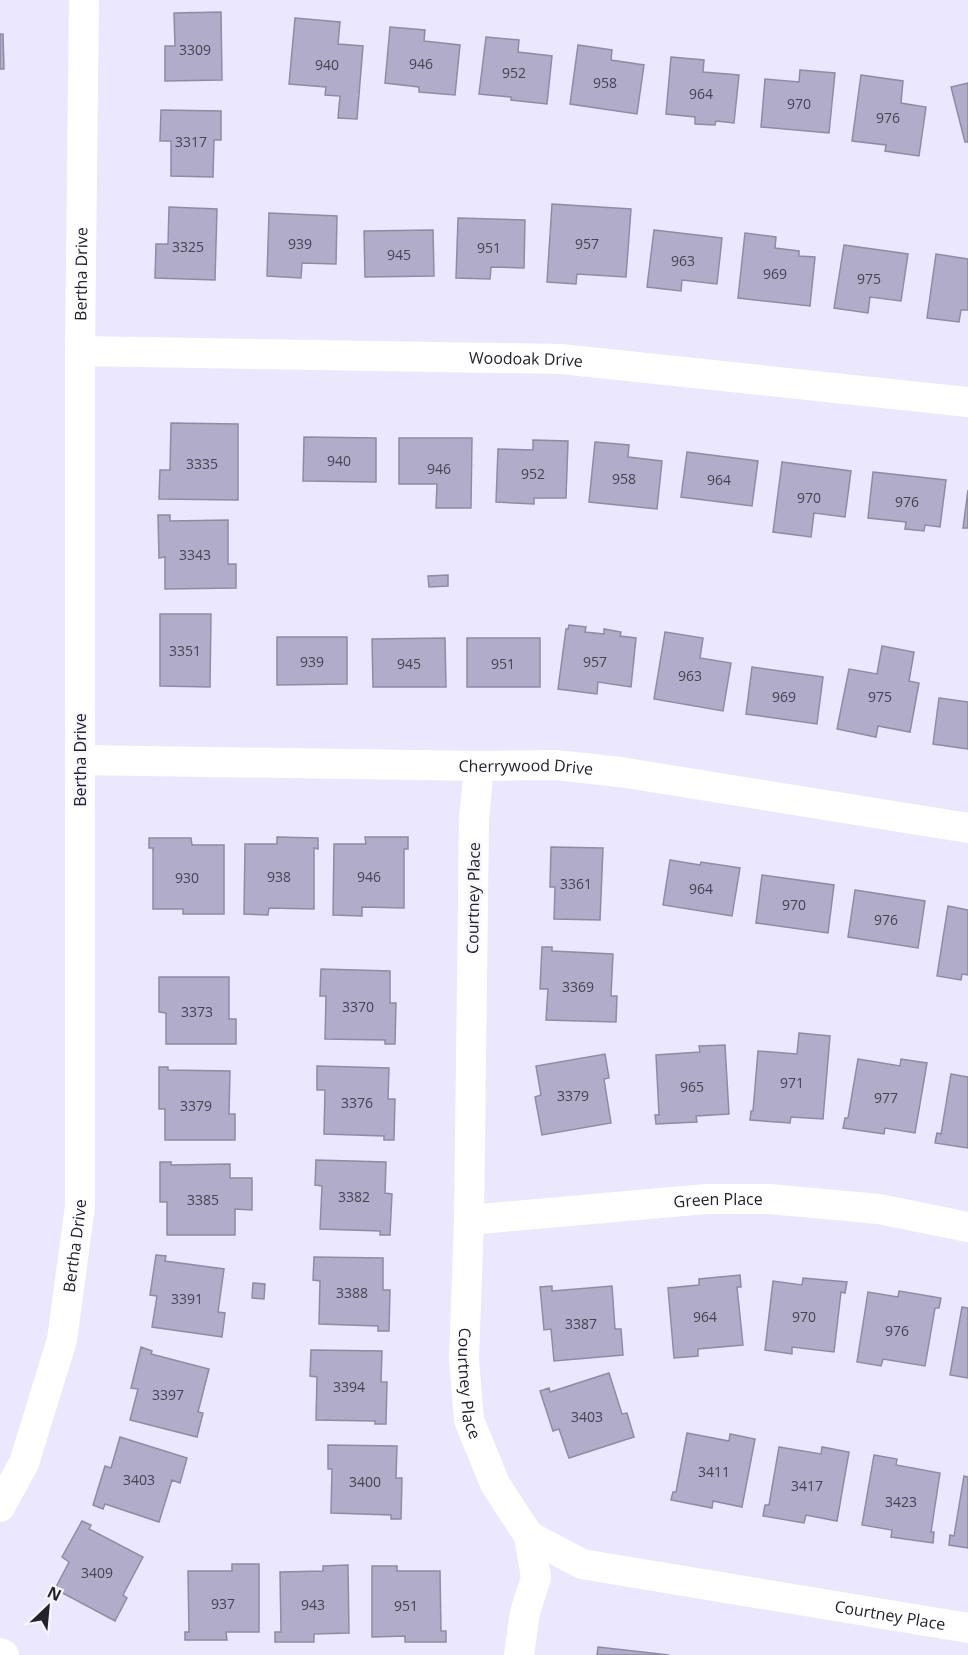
<svg xmlns="http://www.w3.org/2000/svg" width="968" height="1655" viewBox="0 0 968 1655" font-family="'Open Sans',sans-serif">
<style>
.building{fill:#b0acc9;stroke:#8f8ba7;stroke-width:1.5}
.lines{fill:none;stroke-linecap:round;stroke-linejoin:round}
.minor{stroke:#fff;stroke-width:30}
.labels{text-anchor:middle;dominant-baseline:central;stroke-width:4.5;stroke-linejoin:round;paint-order:stroke}
.number-label{font-size:14px;fill:#464453}
.street-label{font-size:16px;fill:#23212c;stroke:#f7f6fc}
</style>
<rect width="100%" height="100%" fill="#eae7ff"/>
<path class="building" d="M221,12L222,80L165,81V46H175L174,13Z
M295,18L340,22L338,44L363,46L357,119L338,118L340,96L325,95L326,87L289,84Z
M390,27L425,30L424,41L460,45L455,95L419,92V87L385,83Z
M0,34H3L4,69H0Z
M486,37L519,40L518,52L552,56L547,104L511,100V97L479,94Z
M578,45L612,50L611,60L644,65L637,114L570,104Z
M671,57L704,60L703,72L739,75L734,123L716,121L715,125L695,124V117L666,114Z
M800,70L835,73L829,133L761,127L765,79L799,82Z
M861,75L903,81L901,103L926,107L919,156L885,151L886,145L852,141Z
M968,83V142H965L951,87Z
M161,110L221,111V140H214L213,177L171,176V141H160Z
M552,204L631,209L626,277L577,274L576,284L547,282Z
M169,207L217,209L215,280L155,278L156,244H168Z
M269,213L337,216L336,264L302,263L301,278L267,276Z
M458,218L525,220L524,268L491,267L490,279L456,278Z
M433,230L434,276L365,277L364,231Z
M654,230L722,238L717,284L682,280L681,291L647,287Z
M745,233L776,237L775,248L799,251V256L815,257L810,306L738,298Z
M844,245L908,254L901,301L870,297L868,313L834,308Z
M936,254L968,259V310H961L959,322L927,318Z
M171,423L238,424V500L159,499L160,470H170Z
M304,437L376,438V482L303,481Z
M399,438H472L471,508H436L437,484H399Z
M533,440L568,441L566,498H534V504L496,502L498,449L533,450Z
M595,442L629,445L628,457L662,461L657,509L589,502Z
M687,452L758,461L752,506L681,497Z
M782,462L851,471L845,517L814,513L811,537L773,532Z
M873,472L946,480L940,527L925,525L924,531L905,529L906,522L868,518Z
M968,490V528H963Z
M158,515H170V521L228,520V564H236V588L165,589V557L159,558Z
M448,575V586L429,587L428,576Z
M160,614H211L210,687L160,686Z
M569,625L586,627L585,632L604,634V629L621,632L620,636L636,638L631,687L598,682L597,694L558,689L566,629H568Z
M665,632L703,638L700,658L731,663L723,711L654,699Z
M277,637H347V684L277,685Z
M445,638L446,687H373L372,639Z
M467,638H540V687H467Z
M882,646L914,652L909,681L919,683L910,732L878,726L876,737L837,729L849,669L877,674Z
M752,667L823,677L817,724L746,714Z
M939,698L968,702V749L933,744Z
M277,837L318,838V849L314,848V909L269,908L268,915L244,914L245,844H277Z
M365,837H408V849H404V908L362,907V916L333,915L334,844H366Z
M149,838H191L192,845H224V914H183V909H153V848H149Z
M551,847L603,848L600,920L554,919L555,887H550Z
M670,860L700,865L701,862L740,868L732,916L663,905Z
M762,875L834,885L828,933L756,923Z
M855,890L925,901L918,948L848,937Z
M948,906L968,910V975L962,974L961,980L937,976Z
M542,947H552V951L613,954L611,996H617L616,1022L546,1020L548,989H540Z
M321,969L390,971V1003H396L395,1044H385V1040L325,1039L326,996H320Z
M159,977H229V1019H236V1044H166V1013L159,1012Z
M799,1033L830,1036L823,1119L791,1117L790,1123L750,1120L751,1111H753L758,1051L797,1054Z
M725,1045L729,1114L696,1116L697,1122L656,1124L655,1115H659L656,1055L700,1052L699,1046Z
M605,1054L609,1078L604,1079L611,1123L542,1135L535,1097L541,1095L536,1066Z
M858,1059L900,1066L901,1059L927,1063L915,1133L885,1128L884,1134L843,1128L845,1118H848Z
M317,1066L389,1068L388,1099H395L394,1140H384V1136L324,1134L325,1090H317Z
M159,1067H168V1070L230,1071L229,1114H235V1140H165V1109H159Z
M951,1074L968,1077V1148L935,1143L937,1133L941,1134Z
M316,1160L386,1162L385,1193L392,1194L390,1235H380V1231L320,1229L322,1186L315,1185Z
M160,1162H171V1165L230,1164V1178H252V1210L235,1209V1235H167V1202H160Z
M156,1255L166,1256L165,1261L224,1269L218,1312L225,1313L222,1337L152,1327L157,1296L150,1295Z
M314,1257L383,1258V1290H390L389,1331H378V1326L319,1324L320,1281L313,1280Z
M740,1275L741,1287H737L743,1345L698,1349V1356L674,1358L668,1288L699,1285V1279Z
M803,1278L847,1282L845,1293L841,1292L834,1352L792,1347V1354L765,1350L773,1281L802,1285Z
M253,1283L265,1284L264,1299L252,1298Z
M552,1286V1291L612,1286L615,1329H621L623,1355L554,1361L551,1329L544,1330L540,1287Z
M899,1291L941,1298L939,1308H935L925,1366L883,1359L881,1366L857,1362L868,1292L898,1297Z
M962,1307L968,1308V1378L950,1375Z
M141,1347L152,1351L151,1354L209,1369L198,1412L203,1413L197,1437L130,1420L138,1389L131,1388Z
M311,1350L382,1351L381,1382H387L386,1424H375V1421L316,1420L317,1377L310,1376Z
M609,1373L622,1414L627,1413L634,1437L569,1458L559,1429L553,1431L540,1391L549,1388L550,1392Z
M687,1433L729,1441L730,1434L755,1439L742,1507L713,1501L712,1508L671,1500L673,1492H676Z
M120,1437L187,1458L180,1483L172,1480L159,1522L105,1504L103,1509L93,1505L105,1466L111,1468Z
M328,1445L397,1446L396,1478H402L401,1519H391V1515L331,1513L332,1469H328Z
M779,1447L821,1454L822,1447L849,1452L837,1521L806,1515L804,1523L763,1516L765,1505H769Z
M874,1455L897,1459L896,1465L940,1473L931,1532H934L933,1543L891,1537L892,1530L862,1525Z
M964,1476L968,1477V1548L949,1545L950,1535L954,1536Z
M82,1521L91,1525L89,1529L143,1557L123,1595L127,1598L115,1621L55,1589L69,1562L62,1557Z
M232,1564H259V1632H226L227,1640H185V1632H189L188,1571H232Z
M348,1565L349,1633L314,1634V1642H275V1632H281L280,1572L323,1571V1566Z
M372,1566H397V1571H440L441,1631H446V1642H405V1636L372,1637Z
M598,1647L669,1655H597Z"/>
<g class="lines">
<g class="minor">
<path id="s1" d="M80,351L561,359L968,402"/>
<path id="s2" d="M80,760L479,766L556,765L620,772L968,828"/>
<path id="s3" d="M479,766L474,819L469,1220L464,1360L469,1420L495,1484L529,1536L582,1564L968,1628"/>
<path id="s4" d="M469,1220L706,1199H769L879,1209L968,1227"/>
<path id="s5" d="M0,1507L24,1463L62,1340L80,1206V351L84,0"/>
<path d="M0,1653L4,1655"/>
<path d="M519,1655L525,1612L536,1578L529,1536"/>
</g>
</g>
<g class="labels">
<g class="number-label">
<text x="195" y="49">3309</text>
<text x="421" y="63">946</text>
<text x="327" y="64">940</text>
<text x="514" y="72">952</text>
<text x="605" y="82">958</text>
<text x="701" y="93">964</text>
<text x="799" y="103">970</text>
<text x="888" y="117">976</text>
<text x="191" y="141">3317</text>
<text x="300" y="243">939</text>
<text x="587" y="243">957</text>
<text x="188" y="246">3325</text>
<text x="489" y="247">951</text>
<text x="399" y="254">945</text>
<text x="683" y="260">963</text>
<text x="775" y="273">969</text>
<text x="869" y="278">975</text>
<text x="339" y="460">940</text>
<text x="202" y="463">3335</text>
<text x="439" y="468">946</text>
<text x="533" y="473">952</text>
<text x="624" y="478">958</text>
<text x="719" y="479">964</text>
<text x="809" y="497">970</text>
<text x="907" y="501">976</text>
<text x="195" y="554">3343</text>
<text x="185" y="650">3351</text>
<text x="312" y="661">939</text>
<text x="595" y="661">957</text>
<text x="409" y="663">945</text>
<text x="503" y="663">951</text>
<text x="690" y="675">963</text>
<text x="784" y="696">969</text>
<text x="880" y="696">975</text>
<text x="279" y="876">938</text>
<text x="369" y="876">946</text>
<text x="187" y="877">930</text>
<text x="576" y="883">3361</text>
<text x="701" y="888">964</text>
<text x="794" y="904">970</text>
<text x="886" y="919">976</text>
<text x="578" y="986">3369</text>
<text x="358" y="1006">3370</text>
<text x="197" y="1011">3373</text>
<text x="792" y="1082">971</text>
<text x="692" y="1086">965</text>
<text x="573" y="1095">3379</text>
<text x="886" y="1097">977</text>
<text x="357" y="1102">3376</text>
<text x="196" y="1105">3379</text>
<text x="354" y="1196">3382</text>
<text x="203" y="1199">3385</text>
<text x="352" y="1292">3388</text>
<text x="187" y="1298">3391</text>
<text x="705" y="1316">964</text>
<text x="804" y="1316">970</text>
<text x="581" y="1323">3387</text>
<text x="897" y="1330">976</text>
<text x="349" y="1386">3394</text>
<text x="168" y="1394">3397</text>
<text x="587" y="1416">3403</text>
<text x="714" y="1471">3411</text>
<text x="139" y="1479">3403</text>
<text x="365" y="1481">3400</text>
<text x="807" y="1485">3417</text>
<text x="901" y="1501">3423</text>
<text x="97" y="1572">3409</text>
<text x="223" y="1603">937</text>
<text x="313" y="1604">943</text>
<text x="406" y="1605">951</text>
</g>
<g class="street-label">
<text stroke="none"><textPath href="#s5" startOffset="1246">Bertha Drive</textPath></text>
<text stroke="none"><textPath href="#s1" startOffset="446">Woodoak Drive</textPath></text>
<text transform="translate(80 760) rotate(-90)">Bertha Drive</text>
<text stroke="none"><textPath href="#s2" startOffset="446">Cherrywood Drive</textPath></text>
<text transform="translate(473 898) rotate(-89)">Courtney Place</text>
<text stroke="none"><textPath href="#s4" startOffset="250">Green Place</textPath></text>
<text stroke="none"><textPath href="#s5" startOffset="274">Bertha Drive</textPath></text>
<text stroke="none"><textPath href="#s3" startOffset="618">Courtney Place</textPath></text>
<text stroke="none"><textPath href="#s3" startOffset="1158">Courtney Place</textPath></text>
</g>
</g>
<g transform="translate(48 1607) rotate(26)" stroke="#f7f6fc" stroke-width="4.5" paint-order="stroke">
<path d="M0-4.5L10 22L0 15L-10 22Z" fill="#23212c"/>
<text y="-9" font-size="16" font-weight="bold" text-anchor="middle" fill="#23212c">N</text>
</g>
</svg>
